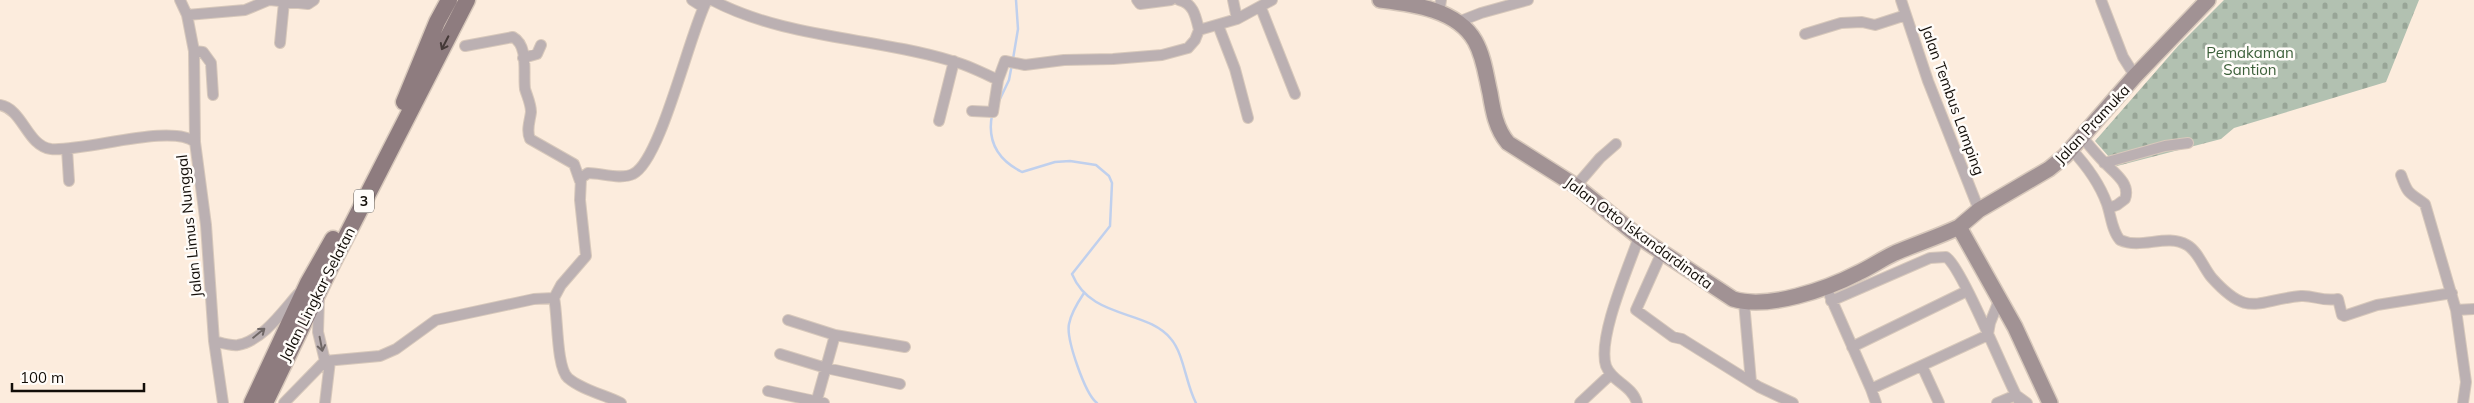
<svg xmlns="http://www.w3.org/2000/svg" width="2474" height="403" viewBox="0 0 2474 403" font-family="Mulish,sans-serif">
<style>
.cemetery{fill:url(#cemetery-stones)}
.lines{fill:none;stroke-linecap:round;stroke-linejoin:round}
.stream{stroke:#c0d0ed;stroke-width:2.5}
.street-casing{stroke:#d7c8bb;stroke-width:12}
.secondary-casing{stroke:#d7c8bb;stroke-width:18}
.primary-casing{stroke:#d7c8bb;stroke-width:19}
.street{stroke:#bbb0b2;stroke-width:10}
.secondary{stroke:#a19294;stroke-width:15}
.primary{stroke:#8e7c7f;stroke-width:16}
.oneway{stroke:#443938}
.oneway2{stroke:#6f6766}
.labels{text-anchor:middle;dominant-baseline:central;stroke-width:5;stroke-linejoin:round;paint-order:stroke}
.shield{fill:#fffcf9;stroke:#595550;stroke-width:1}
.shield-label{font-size:14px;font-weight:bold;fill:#120d08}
.park-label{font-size:15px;fill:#3b5f39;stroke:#fffcf9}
.street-label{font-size:15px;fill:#120d08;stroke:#fffcf9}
</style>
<defs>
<pattern id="cemetery-stones" width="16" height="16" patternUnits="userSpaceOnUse" patternTransform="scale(1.25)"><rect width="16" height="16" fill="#b2c1b1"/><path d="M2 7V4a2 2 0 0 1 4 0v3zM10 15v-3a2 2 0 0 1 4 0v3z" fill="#98a597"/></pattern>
</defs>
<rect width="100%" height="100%" fill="#fcecdd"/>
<path class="cemetery" d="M2224,0H2419L2386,82L2234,128L2221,139L2117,166L2095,141L2178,46Z"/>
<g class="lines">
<path class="stream" d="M1013,59L1018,29L1016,0
M999,101L1009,80L1012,64
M992,115C987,141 998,160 1022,172L1055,162L1070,161L1096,165L1109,176L1112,183L1110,226L1072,274C1091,320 1147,309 1171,339C1184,354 1186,385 1196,403
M1084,293C1078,302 1071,313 1069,324C1066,339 1085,394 1097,403"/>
<defs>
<path id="street" d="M180,0L187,15
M270,0L308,4L314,0
M692,0L703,7
M712,0C786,39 874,37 952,61C968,65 983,73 998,80
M1137,0L1140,4L1171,0
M1233,0L1237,19
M1901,0L1928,81L1979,210
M2101,0L2123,57L2135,76
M1261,8L1295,94
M1439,13L1441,0
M1458,22L1481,13L1528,0
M1218,25L1235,69L1248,118
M1199,30L1237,19L1272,0
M1805,34L1841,23L1862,22L1875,25L1906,15
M280,43L284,2
M465,46L513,37C529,46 523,73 525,89C527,96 531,104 531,112C530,121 526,130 530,139L574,164L580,181
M194,51L203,52L211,63L213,95
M523,58L537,54L541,45
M0,105C23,109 27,146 51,149C84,152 171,123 195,142L206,225L214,341L223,403
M972,111L993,112L998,80L1005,61L1025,65L1064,60L1113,59L1162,55L1188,48L1195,40L1199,30C1196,18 1194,3 1179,0
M939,121L954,61
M2082,137C2089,145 2096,154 2104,162C2113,172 2131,183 2125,199L2117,205L2109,208
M195,142L194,51L187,15L245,10L269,0
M67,149L69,181
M2071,149C2087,166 2099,182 2107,204C2111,216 2112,231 2120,240C2142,250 2166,233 2187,245C2198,251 2204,269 2212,278C2249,319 2256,300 2301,296C2314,295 2322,302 2338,299L2342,315L2344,316L2377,305L2452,293
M2104,163L2165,146L2188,143
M2401,175C2408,195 2409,192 2425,204L2456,310L2466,382L2463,403
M1576,186L1600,158L1616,144
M1662,252L1636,310L1673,337L1682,339L1759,387L1793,403
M1830,296L1871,389
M554,298L561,285L586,256L580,200L581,178L588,173C601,173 621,180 633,174C661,161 690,31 707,0
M319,299L318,332L325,361
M1831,301L1930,258L1946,257C1962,267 2006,378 2020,403
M1744,302L1751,382
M2456,310L2474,309
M788,320L835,335
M1988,334L1990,323L2000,298
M214,341C222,343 230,346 238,345C262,341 283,311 298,294
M1852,347L1967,291
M780,354L826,368L900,384
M325,361L380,356L396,349L436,320L534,299L554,298C558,315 556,367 568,378C582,390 605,395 621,403
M1922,366L1939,403
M768,391L824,403
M284,403L325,361
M325,403L330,361
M816,403L835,335L905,347
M1580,403L1610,375
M1637,403C1632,385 1612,382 1606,366C1597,338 1629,266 1639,237
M1876,403L1871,389L1988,335
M1997,403L2016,395L2027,403"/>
<path id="secondary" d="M1380,0C1412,4 1457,9 1475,41C1484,57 1486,76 1490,93C1493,111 1496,129 1508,143L1576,186L1639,237L1733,299C1768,310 1827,289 1858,273C1871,267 1882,259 1895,253C1916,244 1938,237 1959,227L2015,327L2050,403
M1959,227L1979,210L2049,169L2065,156L2135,76L2208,0"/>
<path id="primary" d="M404,102L437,22L449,0
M252,403L308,283L333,239
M265,403L330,268L467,0"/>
</defs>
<use href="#street" class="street-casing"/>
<use href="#secondary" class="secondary-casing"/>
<use href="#primary" class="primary-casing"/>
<use href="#street" class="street"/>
<use href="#secondary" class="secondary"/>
<use href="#primary" class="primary"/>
</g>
<defs><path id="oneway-shaft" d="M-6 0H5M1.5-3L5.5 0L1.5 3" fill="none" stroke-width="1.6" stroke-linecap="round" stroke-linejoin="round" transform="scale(1.25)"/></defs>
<use class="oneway" href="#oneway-shaft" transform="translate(445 43) rotate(117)"/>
<g class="oneway2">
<use href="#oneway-shaft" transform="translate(259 333) rotate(-39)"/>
<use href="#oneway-shaft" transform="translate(321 344) rotate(79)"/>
</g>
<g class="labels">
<rect class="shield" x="354" y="189.5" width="20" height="23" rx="4"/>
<g class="shield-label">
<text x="364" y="201">3</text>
</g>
<g class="park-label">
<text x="2250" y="52">Pemakaman<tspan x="2250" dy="17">Santion</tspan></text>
</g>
<g class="street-label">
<text transform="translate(1953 100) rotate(70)">Jalan Tembus Lamping</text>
<text transform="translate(2092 124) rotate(-47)">Jalan Pramuka</text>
<text transform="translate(189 226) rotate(-96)">Jalan Limus Nunggal</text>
<text transform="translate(1639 233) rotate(36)">Jalan Otto Iskandardinata</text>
<text transform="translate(317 294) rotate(-63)">Jalan Lingkar Selatan</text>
</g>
</g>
<path d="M12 383v8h132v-8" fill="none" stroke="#120d08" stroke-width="2.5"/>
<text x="20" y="383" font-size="15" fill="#120d08" stroke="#fffcf9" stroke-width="4" paint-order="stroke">100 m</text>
</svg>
